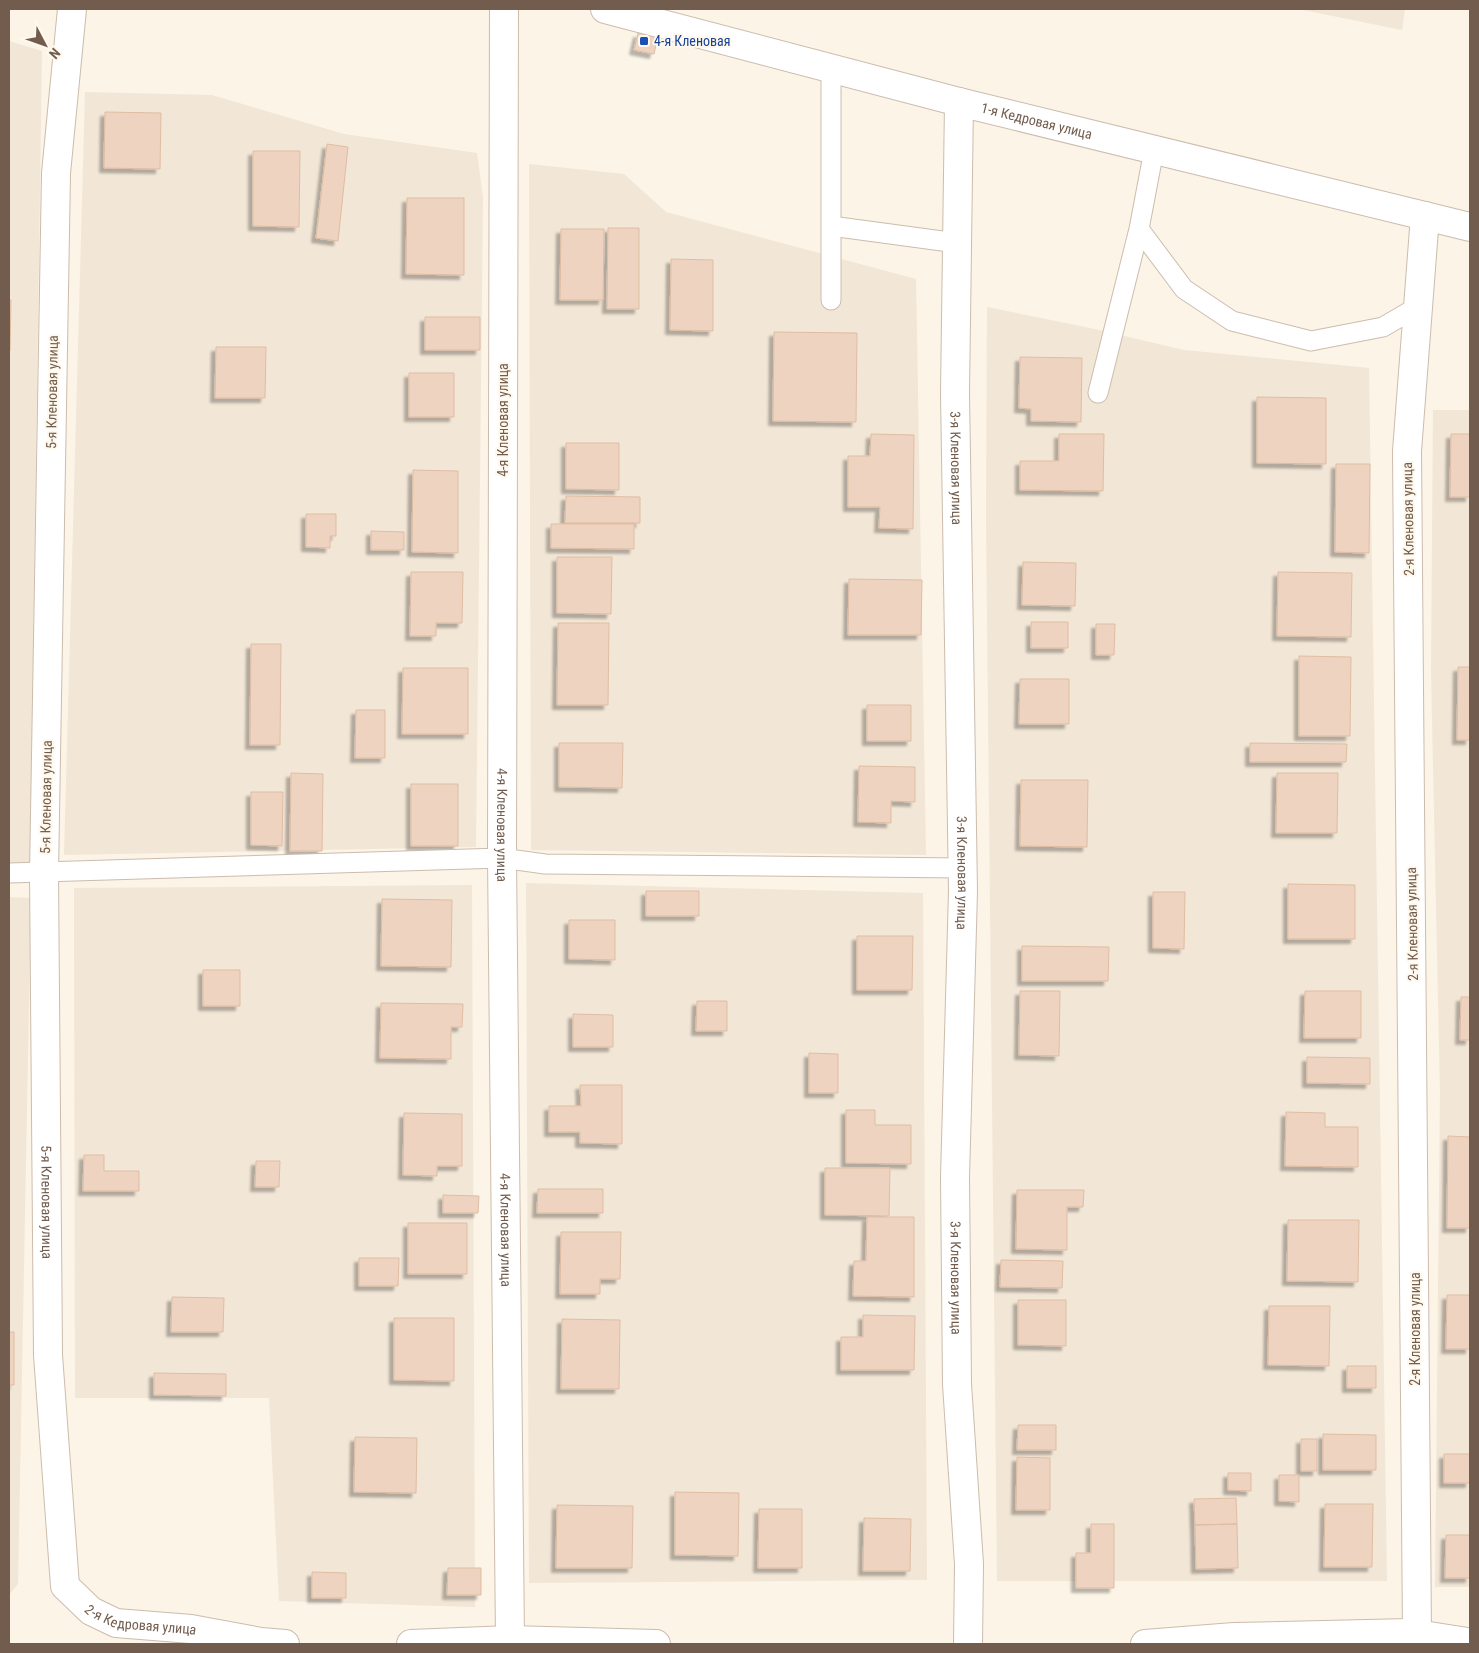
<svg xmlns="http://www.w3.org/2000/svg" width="1479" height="1653" viewBox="0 0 1479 1653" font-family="'Roboto Condensed',sans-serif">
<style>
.residential{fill:#f2e6d6}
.building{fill:#eed4c0;stroke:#dfbca2;filter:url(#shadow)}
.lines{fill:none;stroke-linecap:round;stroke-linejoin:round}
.service-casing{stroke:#ccbcae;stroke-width:21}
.minor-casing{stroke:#ccbcae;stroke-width:30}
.service{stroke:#fff;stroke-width:19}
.minor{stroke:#fff;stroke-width:28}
.transit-dot{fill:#1a4fb4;stroke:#fef8ed;stroke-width:2}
.labels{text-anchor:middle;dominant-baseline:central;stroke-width:4;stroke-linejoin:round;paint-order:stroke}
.transit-label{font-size:14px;fill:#164399;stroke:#fef8ed;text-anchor:start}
.street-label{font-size:14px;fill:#725c4d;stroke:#fef8ed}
</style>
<defs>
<filter id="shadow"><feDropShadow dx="-4.5" dy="4.5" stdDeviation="1" flood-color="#0004"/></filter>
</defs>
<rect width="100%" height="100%" fill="#fbf4e7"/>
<path class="residential" d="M1298,9H1405L1402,30Z
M9,41L42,51L30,865L9,864Z
M85,92L212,95L344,134L477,153L483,197L476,847L64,855Z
M529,164L624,174L666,212L916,279L926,855L531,850Z
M987,307L1090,328L1184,350L1369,368L1387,1581H997L986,519Z
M1433,410H1470V1587H1435L1440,1093L1431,671Z
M526,883L923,893L927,1580L529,1583Z
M472,885L475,1607L279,1601L269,1398H75L74,888Z
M9,897L31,898L18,1584L9,1595Z"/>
<path class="building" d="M638,33L658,36L654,54L634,50Z
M105,112L161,113L160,169L104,168Z
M327,144L348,147L338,241L316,238Z
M253,151H300L299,227L253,226Z
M407,198H464V275L406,274Z
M608,228H639V309H607Z
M561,229H604L603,300H560Z
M671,259L713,260V331L670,330Z
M9,300H11L10,351H9Z
M425,317H480V350H425Z
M774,332L857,333L856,422L773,421Z
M216,347H266L265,398H215Z
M1020,357L1082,358L1081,422L1031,421V409L1019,408Z
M409,373H454V417H409Z
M1257,397L1326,398V464L1257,463Z
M871,434L914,435L913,529L879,528L880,507H848V456H870Z
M1059,434H1104L1103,491L1020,490V461H1059Z
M1451,434H1470V497H1450Z
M566,443H619V490L566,489Z
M1336,464H1370L1369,553L1335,552Z
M413,470L458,471V553L412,552Z
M566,496L640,497V523H565Z
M306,514H336V536H330V548L306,547Z
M551,524H634V549L551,548Z
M371,531L404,532V550H371Z
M557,557H612L611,614L557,613Z
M1023,562L1076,563L1075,606L1022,605Z
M411,572H463L462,623H436V636H410Z
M1278,572L1352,573L1351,637L1277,636Z
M849,579L922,580L921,635H848Z
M1031,622H1068V648H1031Z
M558,623H609L608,705H557Z
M1096,624H1115L1114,655H1096Z
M251,644H281L280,745H250Z
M1299,656L1351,657L1350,736H1299Z
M1458,667H1470V740H1457Z
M403,668H468V734H402Z
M1020,679H1069V724H1019Z
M867,705H911V741H867Z
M356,710H385V758H355Z
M559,743H623L622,788L559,787Z
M1250,743L1347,744L1346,762H1250Z
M859,766L915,767V802L891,801V823L858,822Z
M291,773L323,774L322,851H290Z
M1277,773H1338L1337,833H1276Z
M1021,780H1088L1087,847L1020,846Z
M411,784H458V846H411Z
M251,792H283L282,846L251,845Z
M1288,884L1355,885V939H1288Z
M646,891H699V916H646Z
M1153,892H1185L1184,949L1153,948Z
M382,899L452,900L451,967L381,966Z
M569,920H615V960L569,959Z
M857,936H913L912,990H857Z
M1022,946L1109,947L1108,981H1022Z
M203,970H240V1006H203Z
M1020,991H1060L1059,1056L1019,1055Z
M1305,991H1361V1038H1304Z
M1461,997H1470V1040H1460Z
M697,1001H727V1031H696Z
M381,1003L463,1004L462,1027H451V1059L380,1058Z
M573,1014L613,1015V1047H573Z
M809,1053L838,1054V1093H809Z
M1307,1057L1370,1058V1084L1307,1083Z
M580,1085H622V1144L580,1143V1132H549V1106H581Z
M846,1110H875V1125H911V1164L846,1163Z
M1286,1112L1325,1113V1127H1358V1167L1285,1166Z
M404,1113L462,1114V1166H437V1176L403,1175Z
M1448,1136L1470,1137V1228H1447Z
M84,1155H104V1171H139V1191H83Z
M256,1161H280L279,1187H255Z
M825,1168H890L889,1216L825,1215Z
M538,1189H603V1213H537Z
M1017,1190H1084L1083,1207H1067V1250L1016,1249Z
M443,1195L479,1196L478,1213H443Z
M867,1217H914V1297L853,1296L854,1261H866Z
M1288,1220H1359L1358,1282L1287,1281Z
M408,1223H467V1274H408Z
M561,1232H621L620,1279H600V1294H560Z
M359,1258H399L398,1286H359Z
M1001,1260L1063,1261L1062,1288L1000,1287Z
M1447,1295H1470V1349H1446Z
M172,1297L224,1298L223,1332H171Z
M1018,1300H1066V1346L1018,1345Z
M1269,1306H1330L1329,1366L1268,1365Z
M863,1315L915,1316L914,1370H841V1337H863Z
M394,1318H454V1381L394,1380Z
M562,1319L620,1320L619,1389H561Z
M9,1332H14V1385H9Z
M1347,1366H1376V1388H1347Z
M154,1373L226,1374V1396L154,1395Z
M1018,1425H1056V1450H1017Z
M1323,1434L1376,1435V1470H1323Z
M355,1437L417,1438L416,1493L354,1492Z
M1301,1439H1317V1471H1301Z
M1444,1454H1470V1483H1444Z
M1017,1457L1050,1458V1510H1016Z
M1228,1473H1251V1491L1228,1490Z
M1279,1475H1299V1502L1279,1501Z
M675,1492L739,1493L738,1556L675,1555Z
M1236,1498L1237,1524L1195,1525L1194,1499Z
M1325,1504H1373L1372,1567H1324Z
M557,1505L633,1506L632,1568H556Z
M759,1509H802V1568H758Z
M864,1518L911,1519L910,1571H863Z
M1091,1524H1114V1588H1076V1553H1091Z
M1237,1524L1238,1568L1196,1569L1195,1525Z
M1446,1535H1470V1578H1445Z
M448,1568H481V1595H447Z
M312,1572L346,1573V1598H312Z"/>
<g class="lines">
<defs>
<path id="service" d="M831,68V300
M831,226L957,243
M1139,229L1184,289L1232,321L1311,341L1383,327L1419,306
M1098,393L1139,229L1154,150
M9,873L502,858L545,864L962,868"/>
<g id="minor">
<path id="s1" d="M72,9L56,173L44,873L48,1355L65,1586L91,1611L116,1623L191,1629L261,1642L285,1644"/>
<path id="s2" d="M504,9L502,858L510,1640"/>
<path id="s3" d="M605,9L959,102L1470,227"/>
<path id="s4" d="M959,102L955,393L963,891L955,1177L957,1384L969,1564L968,1644"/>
<path d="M1417,1633L1407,451L1425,216"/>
<path d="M411,1644L510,1640L656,1644"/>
<path d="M1145,1644L1234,1637L1410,1633L1461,1641L1470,1643"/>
</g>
</defs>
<use href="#service" class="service-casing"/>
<use href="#minor" class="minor-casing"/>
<use href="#service" class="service"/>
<use href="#minor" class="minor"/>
</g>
<rect class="transit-dot" x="639" y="36" width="10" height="10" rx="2.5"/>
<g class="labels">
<g class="transit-label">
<text x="654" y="41">4-я Кленовая</text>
</g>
<g class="street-label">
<text stroke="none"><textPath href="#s3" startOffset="446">1-я Кедровая улица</textPath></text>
<text transform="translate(52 392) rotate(-89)">5-я Кленовая улица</text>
<text transform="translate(503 420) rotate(-90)">4-я Кленовая улица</text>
<text stroke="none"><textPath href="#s4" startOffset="366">3-я Кленовая улица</textPath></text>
<text transform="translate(1408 519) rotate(-91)">2-я Кленовая улица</text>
<text transform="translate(46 797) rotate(-89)">5-я Кленовая улица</text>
<text stroke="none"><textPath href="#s2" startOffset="816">4-я Кленовая улица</textPath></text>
<text stroke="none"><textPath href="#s4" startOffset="771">3-я Кленовая улица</textPath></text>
<text transform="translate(1412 924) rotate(-91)">2-я Кленовая улица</text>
<text stroke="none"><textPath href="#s1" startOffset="1194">5-я Кленовая улица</textPath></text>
<text stroke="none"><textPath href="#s2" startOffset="1221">4-я Кленовая улица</textPath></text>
<text stroke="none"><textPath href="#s4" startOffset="1176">3-я Кленовая улица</textPath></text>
<text transform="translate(1415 1329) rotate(-90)">2-я Кленовая улица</text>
<text stroke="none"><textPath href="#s1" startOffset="1666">2-я Кедровая улица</textPath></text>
</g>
</g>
<rect width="1479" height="1653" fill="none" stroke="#725c4d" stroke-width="20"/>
<g transform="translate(45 45) rotate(131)" stroke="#fef8ed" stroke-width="4" paint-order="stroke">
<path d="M0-4L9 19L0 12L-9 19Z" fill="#725c4d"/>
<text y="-8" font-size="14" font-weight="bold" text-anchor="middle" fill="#725c4d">N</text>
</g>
</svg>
